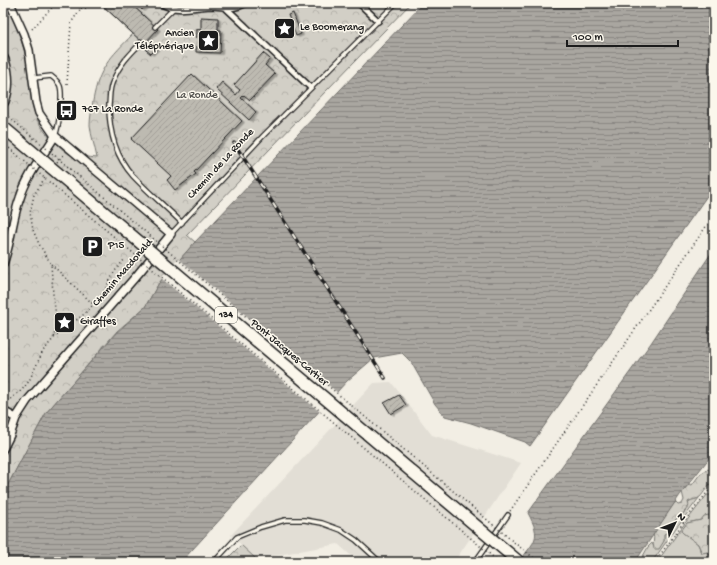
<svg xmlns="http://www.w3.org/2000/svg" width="717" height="565" viewBox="0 0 717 565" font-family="'Gochi Hand',sans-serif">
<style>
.built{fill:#e2ded5}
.green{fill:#d2cfc6;stroke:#777671}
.forest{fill:url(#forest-crowns);stroke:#777671}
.water{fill:url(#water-rules);stroke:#716f6b}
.pier{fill:#f2eee4}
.building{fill:url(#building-hatch);stroke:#1c1c1c;filter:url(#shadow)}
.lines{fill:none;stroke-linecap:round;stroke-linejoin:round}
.service-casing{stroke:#1c1c1c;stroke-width:6}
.pedestrian-casing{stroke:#1c1c1c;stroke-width:8}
.minor-casing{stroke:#1c1c1c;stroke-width:10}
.primary-casing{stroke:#1c1c1c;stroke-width:14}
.path{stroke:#1c1c1c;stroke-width:1.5;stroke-dasharray:1 3;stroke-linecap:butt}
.service{stroke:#fbf7ec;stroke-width:3.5}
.pedestrian{stroke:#fbf7ec;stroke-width:5}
.minor{stroke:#fbf7ec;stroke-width:7}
.primary{stroke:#fbf7ec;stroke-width:11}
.rail-casing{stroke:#1c1c1c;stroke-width:3.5}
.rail{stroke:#fbf7ec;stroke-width:2;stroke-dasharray:6;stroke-linecap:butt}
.primary-bridge-casing{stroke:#1c1c1c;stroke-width:14;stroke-linecap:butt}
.path-bridge{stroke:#1c1c1c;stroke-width:1.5;stroke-dasharray:1 3;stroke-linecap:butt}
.primary-bridge{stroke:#fbf7ec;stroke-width:11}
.labels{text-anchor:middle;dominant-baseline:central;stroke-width:3;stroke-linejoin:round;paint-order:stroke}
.shield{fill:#fbf7ec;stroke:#5f5e5a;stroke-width:1}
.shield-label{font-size:10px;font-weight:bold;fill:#1c1c1c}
.poi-label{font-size:11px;fill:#1c1c1c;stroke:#fbf7ec;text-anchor:start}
.park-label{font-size:11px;fill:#53524f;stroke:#fbf7ec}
.street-label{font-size:11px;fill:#1c1c1c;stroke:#fbf7ec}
</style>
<defs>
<pattern id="forest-crowns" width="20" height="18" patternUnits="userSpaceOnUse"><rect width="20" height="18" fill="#d2cfc6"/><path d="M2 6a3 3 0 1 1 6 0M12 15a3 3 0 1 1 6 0" fill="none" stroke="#b4b1aa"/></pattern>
<pattern id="water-rules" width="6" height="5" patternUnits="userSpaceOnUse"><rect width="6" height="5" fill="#a9a6a0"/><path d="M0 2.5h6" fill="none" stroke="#898682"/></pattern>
<pattern id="building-hatch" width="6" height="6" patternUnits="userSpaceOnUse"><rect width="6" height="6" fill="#bdbab1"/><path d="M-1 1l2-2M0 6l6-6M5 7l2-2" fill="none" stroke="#a29f98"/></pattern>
<filter id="shadow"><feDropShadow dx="2.5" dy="1.5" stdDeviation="0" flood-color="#0004"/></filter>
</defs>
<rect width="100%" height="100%" fill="#f2eee4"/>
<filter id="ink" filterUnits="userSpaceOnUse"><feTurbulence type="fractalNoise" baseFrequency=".025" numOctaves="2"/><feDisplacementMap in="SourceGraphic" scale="8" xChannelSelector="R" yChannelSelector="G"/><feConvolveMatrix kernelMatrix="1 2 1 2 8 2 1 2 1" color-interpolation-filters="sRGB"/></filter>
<g filter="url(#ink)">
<path class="built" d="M391,382L432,435L521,463L454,562H358L338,544L256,559L231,535L374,383Z"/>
<path class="green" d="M707,495H714V534L711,525L710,516L701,520L687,523L683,533C690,537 700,542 700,551L708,552L714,559V562H657L685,523Z
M699,498L676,528L652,562H649L642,558L648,547L652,543L655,549L664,541V534C670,530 672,526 675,521C677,518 685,512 688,509V502L690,500Z"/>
<path class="forest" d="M3,3H5C15,22 23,42 27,63C33,96 27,118 55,142C59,146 64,151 69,154C75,157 90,157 97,158C95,147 91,136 90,125C90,117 92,109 93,101C99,67 110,58 133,34L100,3H411L187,235L195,242L159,283L145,307L117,331L46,413L3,494Z
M708,469C717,474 712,482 706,489C704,492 702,495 700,497C697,500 692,499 688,502L689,506L681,516L676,519L672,530L664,534V541L659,549H654C652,542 655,540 653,533L675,502L678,505L682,504L684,500L682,492L689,484L692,485L700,474Z
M709,515L710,516L711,525L714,534V559L708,552L702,553L698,544L683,533L681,531L687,523L701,520L704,516Z
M241,545L256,559L253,562H224Z"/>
<path class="water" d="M423,3H714V186L530,446L525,442L471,423L445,416L435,404L411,362L402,353L374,358L347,381L181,562H3V494L46,413L116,333L145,307L159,283L195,242Z
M714,249V452L680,495L635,562H519C535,540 542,539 528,513L651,343Z"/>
<path class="pier" d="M178,258L338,393L320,412L161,278Z"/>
<path class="building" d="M100,3H130L158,29L144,44Z
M135,3H148L142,10Z
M293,13L301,34L296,36L288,15Z
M201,17L218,18V30H221L220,53L196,52L197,29L201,30Z
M152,43L157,48L151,54L146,50Z
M263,53L270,59L265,65L275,74L250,100L244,95L241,98L256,112L249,120L216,89L222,82L236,95L240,90L234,85Z
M192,74L242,121L194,172L196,174L175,190L167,180L171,176L131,139Z
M399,395L406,405L391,414L384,403Z"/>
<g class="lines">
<defs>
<path id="service" d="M155,27L173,9
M142,42C130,54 119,65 113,81C109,88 110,97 109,105C109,130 115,156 133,176C148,192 166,207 182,223
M34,78L51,76C55,79 58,81 60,86C63,95 59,127 55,136
M171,234L264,135L396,3
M214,562L237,537L261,527L285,520H305L322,523L341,530L356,540L380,562
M475,562L508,515"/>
<path id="pedestrian" d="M160,3C176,13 193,7 210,6C225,6 232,11 247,3
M359,3L378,21
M226,8L310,87"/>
<path id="minor" d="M3,264C11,243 12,219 20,198C27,175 43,156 55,136
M3,411L16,418
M3,449L10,435L16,418L27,401L138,274L171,234L55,136L39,113L36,102L29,50L24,34L10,3"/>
<path id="primary" d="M3,60C7,73 8,88 3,101"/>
</defs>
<use href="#service" class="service-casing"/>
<use href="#pedestrian" class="pedestrian-casing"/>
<use href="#minor" class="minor-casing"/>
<use href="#primary" class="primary-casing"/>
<path class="path" d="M81,8H86L89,3
M32,29L56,3
M67,84L71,23L81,8L70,3
M57,162L65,153
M51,264L94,305
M54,337L83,315L100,298L115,271L124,260
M4,404L22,390L29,381L43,351L54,338L56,316L53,294L51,264L39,244L33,230L30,213L34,195L46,176
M510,511L714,215
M655,562L683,523L714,484"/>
<use href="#service" class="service"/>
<use href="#pedestrian" class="pedestrian"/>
<use href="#minor" class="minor"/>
<use href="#primary" class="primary"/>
<defs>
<path id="rail" d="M234,143L385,378"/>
</defs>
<use href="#rail" class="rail-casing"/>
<use href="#rail" class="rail"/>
<defs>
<path id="primary-bridge" d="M3,127L519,562"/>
</defs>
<use href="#primary-bridge" class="primary-bridge-casing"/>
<path class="path-bridge" d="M3,112L516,544L539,562
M3,143L499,562"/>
<use href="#primary-bridge" class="primary-bridge"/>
</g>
</g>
<defs>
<symbol id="sight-square" viewBox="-11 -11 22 22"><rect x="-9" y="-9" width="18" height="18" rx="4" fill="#1c1c1c" stroke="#fbf7ec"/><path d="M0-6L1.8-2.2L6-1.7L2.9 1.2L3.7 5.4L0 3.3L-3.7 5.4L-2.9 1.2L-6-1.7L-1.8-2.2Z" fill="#fff"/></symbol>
<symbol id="bus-square" viewBox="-11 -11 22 22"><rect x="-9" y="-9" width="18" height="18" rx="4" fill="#1c1c1c" stroke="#fbf7ec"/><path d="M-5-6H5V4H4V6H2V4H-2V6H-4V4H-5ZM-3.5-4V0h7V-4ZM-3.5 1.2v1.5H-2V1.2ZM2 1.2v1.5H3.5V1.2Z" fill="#fff"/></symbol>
<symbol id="parking-square" viewBox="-11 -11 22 22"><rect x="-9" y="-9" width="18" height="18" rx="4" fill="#1c1c1c" stroke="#fbf7ec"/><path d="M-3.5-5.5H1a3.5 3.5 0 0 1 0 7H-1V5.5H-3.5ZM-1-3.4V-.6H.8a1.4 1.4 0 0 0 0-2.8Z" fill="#fff"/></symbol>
</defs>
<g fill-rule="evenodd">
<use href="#sight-square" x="272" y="16" width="25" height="25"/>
<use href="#sight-square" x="196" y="28" width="25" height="25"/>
<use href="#bus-square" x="54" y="98" width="25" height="25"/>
<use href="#parking-square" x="80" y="234" width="25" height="25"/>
<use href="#sight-square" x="52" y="310" width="25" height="25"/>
</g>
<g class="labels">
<rect class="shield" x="215" y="307" width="22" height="16" rx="3"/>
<g class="shield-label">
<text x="226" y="315">134</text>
</g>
<g class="poi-label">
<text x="300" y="28">Le Boomerang</text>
<text x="194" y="34" text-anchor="end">Ancien<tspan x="194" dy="13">Téléphérique</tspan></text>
<text x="82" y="110">767 La Ronde</text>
<text x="108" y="246">P15</text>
<text x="80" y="322">Giraffes</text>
</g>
<g class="park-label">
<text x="197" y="96">La Ronde</text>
</g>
<g class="street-label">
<text transform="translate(221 164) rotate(-47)">Chemin de La Ronde</text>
<text transform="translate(123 273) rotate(-49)">Chemin Macdonald</text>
<text transform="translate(289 353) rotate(40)">Pont Jacques-Cartier</text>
</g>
</g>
<rect width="717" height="565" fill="none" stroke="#fbf7ec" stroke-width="16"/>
<rect x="8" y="8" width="701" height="549" fill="none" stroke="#1c1c1c" stroke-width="1.5" filter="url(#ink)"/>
<g transform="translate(675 523) rotate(47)" stroke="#fbf7ec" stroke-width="3" paint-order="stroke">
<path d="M0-3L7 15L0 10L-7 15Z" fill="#1c1c1c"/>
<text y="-6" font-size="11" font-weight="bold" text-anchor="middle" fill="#1c1c1c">N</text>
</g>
<path d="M567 40v6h111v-6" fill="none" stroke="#1c1c1c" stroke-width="2"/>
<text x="573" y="40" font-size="12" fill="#1c1c1c" stroke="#fbf7ec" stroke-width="3" paint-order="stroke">100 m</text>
</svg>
